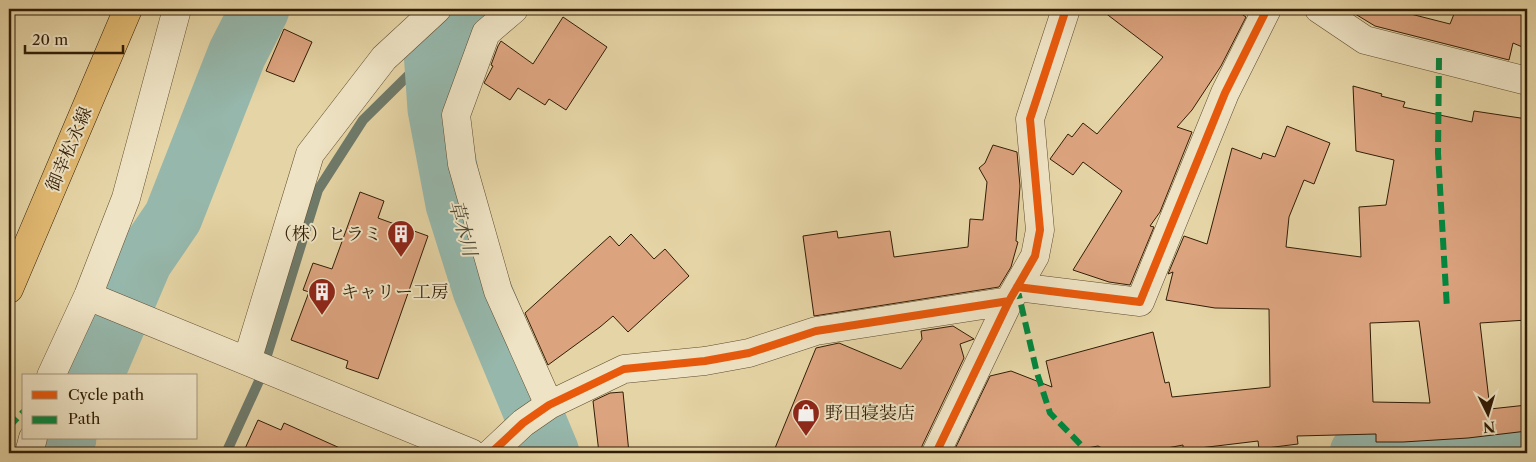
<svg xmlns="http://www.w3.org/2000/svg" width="1536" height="462" viewBox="0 0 1536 462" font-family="'Libre Caslon Text','Noto Serif JP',serif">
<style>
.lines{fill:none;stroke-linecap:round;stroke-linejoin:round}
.stream{stroke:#6e7a6a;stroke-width:10}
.river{stroke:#96b8ac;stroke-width:59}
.building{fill:#dba37e;stroke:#321d06;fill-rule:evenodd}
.minor-casing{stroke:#5f4b2e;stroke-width:29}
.major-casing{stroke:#321d06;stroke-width:29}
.minor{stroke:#eee3c4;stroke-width:28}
.major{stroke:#e2ba72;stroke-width:28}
.quiet{stroke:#00873e;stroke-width:6;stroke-dasharray:12 6;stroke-linecap:butt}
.cycleway-casing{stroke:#eee3c4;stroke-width:11}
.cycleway{stroke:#e8590c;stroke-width:8}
.labels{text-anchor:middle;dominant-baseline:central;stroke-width:4;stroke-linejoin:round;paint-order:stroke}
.street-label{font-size:18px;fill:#321d06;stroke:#eee3c4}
.poi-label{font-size:18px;fill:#321d06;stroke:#eee3c4;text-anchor:start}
.water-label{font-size:19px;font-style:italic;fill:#504c38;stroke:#eee3c4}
</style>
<rect width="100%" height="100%" fill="#e5d4a5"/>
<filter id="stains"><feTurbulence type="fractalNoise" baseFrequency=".004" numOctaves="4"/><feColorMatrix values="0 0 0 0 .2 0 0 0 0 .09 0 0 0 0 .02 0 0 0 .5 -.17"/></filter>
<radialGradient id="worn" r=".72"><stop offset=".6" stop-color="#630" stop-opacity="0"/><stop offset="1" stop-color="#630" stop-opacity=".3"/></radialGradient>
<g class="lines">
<path class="stream" d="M226,453L259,381L318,190L363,120L433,51"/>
<path class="river" d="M478,9L433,51L437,109L455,204L482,290L550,453
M94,376L143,261L173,217L237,54L260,9
M61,453L67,438
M1101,453L1106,452L1118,453
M1359,453L1527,444"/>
</g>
<path class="building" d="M1100,9H1234L1246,17L1221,66L1192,110L1177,127L1192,132L1160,212L1150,226L1154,227L1130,285L1109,282L1073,270L1122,191L1083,162L1073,175L1050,159L1068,134L1072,137L1083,123L1097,134L1163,57Z
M1347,9H1391L1450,24L1456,9H1527V49L1513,43L1509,60L1375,26Z
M563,17L607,47L566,110L549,99L545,105L518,88L510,100L484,83L493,66L491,65L498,46L501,41L533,64Z
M284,29L312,42L294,82L266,71Z
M1353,86L1382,94L1381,96L1405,102L1403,107L1472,122L1474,111L1527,119V320L1480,323L1490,409L1527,405V431L1468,438L1403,442H1376V434L1297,436L1298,444L1259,449L1258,441L1183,450V445L1141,453H1112L1098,446L1061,453H953L990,376L1011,371L1052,387L1046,361L1153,332L1165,383L1169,382L1172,397L1270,387L1269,309L1215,308L1166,300L1173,272L1168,274L1184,236L1207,244L1232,148L1261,159L1263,153L1275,157L1287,126L1330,143L1314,184L1304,180L1289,217L1286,247L1361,257L1359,207L1386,205L1394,160L1356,151ZM1419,321L1430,403L1373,402L1370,323Z
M993,145L1017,152L1020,186L1016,241L1018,242L1011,267L999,287L814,316L803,236L837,231L838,238L890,231L894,257L968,247L970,219L983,220L987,182L979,168L985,163Z
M360,192L384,201L378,218L428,236L378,379L346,368L348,361L291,340L309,292L303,290L313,263L332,269Z
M631,234L654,259L665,249L689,276L628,332L613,316L600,327L548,365L525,313L610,236L619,246Z
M953,326L974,339L960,344L964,358L922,446L921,453H773L816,348L839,343L901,369L922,339L921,331Z
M623,392L629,453H599L593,401L610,393Z
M258,420L281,430L284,423L351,453H243Z"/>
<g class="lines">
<defs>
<path id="minor" d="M514,9L486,33L456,115L462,164L498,291L549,405
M1319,9L1365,40L1527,81
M1017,287L1140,302L1225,93L1267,9
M88,296L471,453
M247,361L310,154L384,58L437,9
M51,376L88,296L126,198L177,9
M29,453L33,438
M491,453L523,423L549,405L624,369L705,361L749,353L816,331L1009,301
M936,453L1009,301L1035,256L1040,230L1030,119L1066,9"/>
<path id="major" d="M9,289L128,9"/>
</defs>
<use href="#minor" class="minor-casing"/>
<use href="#major" class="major-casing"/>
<use href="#minor" class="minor"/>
<use href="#major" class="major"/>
<path class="quiet" d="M1439,58L1438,153L1447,309
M1017,287L1037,373L1050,413L1083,447L1084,453
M9,427L24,411"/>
<defs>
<path id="cycleway" d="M1017,287L1140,302L1225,93L1267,9
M491,453L523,423L549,405L624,369L705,361L749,353L816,331L1009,301
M936,453L1009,301L1035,256L1040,230L1030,119L1066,9"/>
</defs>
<use href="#cycleway" class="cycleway-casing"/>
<use href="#cycleway" class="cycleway"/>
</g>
<defs>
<symbol id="building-pin" viewBox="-11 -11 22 30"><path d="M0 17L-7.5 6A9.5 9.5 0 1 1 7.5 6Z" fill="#8f2418" stroke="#eee3c4"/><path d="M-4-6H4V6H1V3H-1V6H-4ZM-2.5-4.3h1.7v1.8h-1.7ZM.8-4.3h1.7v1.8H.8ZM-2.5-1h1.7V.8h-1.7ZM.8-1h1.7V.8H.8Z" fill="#fff"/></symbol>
<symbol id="shop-pin" viewBox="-11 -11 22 30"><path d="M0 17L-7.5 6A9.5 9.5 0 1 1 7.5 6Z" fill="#8f2418" stroke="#eee3c4"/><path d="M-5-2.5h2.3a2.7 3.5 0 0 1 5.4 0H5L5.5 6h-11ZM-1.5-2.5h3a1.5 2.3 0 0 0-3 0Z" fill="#fff"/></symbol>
</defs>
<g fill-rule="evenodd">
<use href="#building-pin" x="385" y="218" width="32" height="43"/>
<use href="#building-pin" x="306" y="276" width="32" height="43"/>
<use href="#shop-pin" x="790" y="397" width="32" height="43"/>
</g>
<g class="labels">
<g class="street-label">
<text transform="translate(69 149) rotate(-67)">御幸松永線</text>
</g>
<g class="poi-label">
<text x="382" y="234" text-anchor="end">（株）ヒラミ</text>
<text x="341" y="292">キャリー工房</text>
<text x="825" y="413">野田寝装店</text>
</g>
<g class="water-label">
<text transform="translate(463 228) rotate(74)">草木川</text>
</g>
</g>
<rect width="1536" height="462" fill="none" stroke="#e5d4a5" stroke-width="30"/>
<rect x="10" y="10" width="1516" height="442" fill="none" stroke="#321d06" stroke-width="2.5"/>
<rect x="15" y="15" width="1506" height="432" fill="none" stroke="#321d06"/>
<rect x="22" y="374" width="175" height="65" fill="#eee3c4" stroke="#a39478"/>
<rect x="32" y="391" width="25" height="8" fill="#e8590c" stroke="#a39478"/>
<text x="68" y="400" font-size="15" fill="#321d06">Cycle path</text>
<rect x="32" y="416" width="25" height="8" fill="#00873e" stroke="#a39478"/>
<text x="68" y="424" font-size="15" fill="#321d06">Path</text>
<g transform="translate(1488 414) rotate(175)" stroke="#eee3c4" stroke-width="4" paint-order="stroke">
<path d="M0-4L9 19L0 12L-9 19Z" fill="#321d06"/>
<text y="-8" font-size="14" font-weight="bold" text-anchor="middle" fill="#321d06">N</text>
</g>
<path d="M25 45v8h98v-8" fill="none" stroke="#321d06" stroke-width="2.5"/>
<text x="32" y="45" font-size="15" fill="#321d06" stroke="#eee3c4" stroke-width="4" paint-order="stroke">20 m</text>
<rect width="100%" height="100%" filter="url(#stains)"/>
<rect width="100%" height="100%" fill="url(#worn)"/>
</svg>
